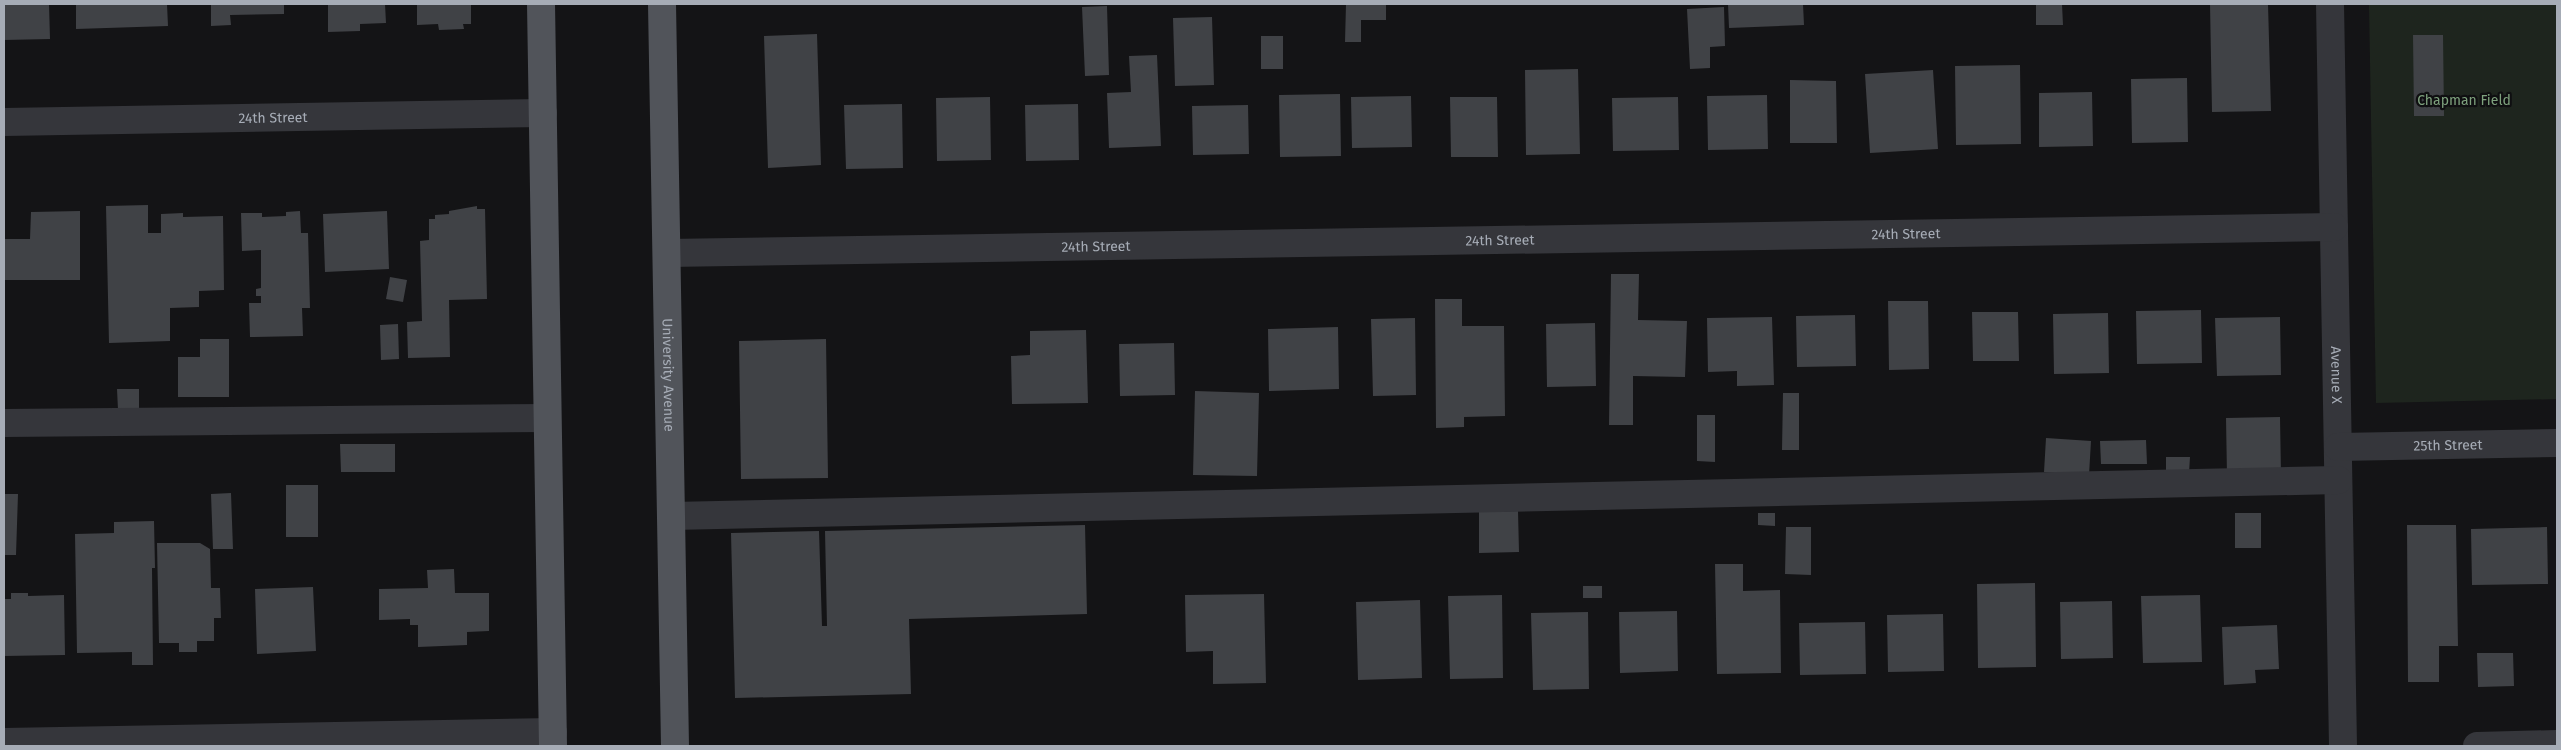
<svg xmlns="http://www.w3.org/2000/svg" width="2561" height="750" viewBox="0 0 2561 750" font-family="'Fira Sans',sans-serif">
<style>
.green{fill:#1e251e}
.building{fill:#404246}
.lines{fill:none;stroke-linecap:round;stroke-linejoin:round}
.minor{stroke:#35363b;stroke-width:28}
.major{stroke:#51545a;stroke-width:28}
.labels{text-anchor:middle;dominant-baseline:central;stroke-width:4.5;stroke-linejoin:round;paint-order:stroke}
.park-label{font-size:14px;fill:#7ea17d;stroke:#0f0f11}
.street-label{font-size:14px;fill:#a6acb6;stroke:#0f0f11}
</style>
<rect width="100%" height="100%" fill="#141416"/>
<path class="green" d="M2369,4H2557V399L2376,403Z"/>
<path class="building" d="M4,4H49L50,39L4,40Z
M76,4H167L168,26L76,29Z
M211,4H284V14L230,15L231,25L211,26Z
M328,4H385L386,23L360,24V31L328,32Z
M417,4H471V24H463L464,29L439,30L438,24L417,25Z
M1346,4H1386V20H1361V42H1345Z
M1728,4H1803L1804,25L1729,28Z
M2036,4H2062L2063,25H2036Z
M2210,4H2268L2271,111L2212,112Z
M1107,6L1109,75L1085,76L1082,7Z
M1724,7L1725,46L1710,47V68L1690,69L1687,9Z
M1212,17L1214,85L1175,86L1173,18Z
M817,34L821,165L768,168L764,36Z
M2413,35H2443L2444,116H2414Z
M1261,36H1283V69H1261Z
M1157,55L1161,146L1109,148L1107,93L1131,92L1129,56Z
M2020,65L2021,144L1956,145L1955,66Z
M1578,69L1580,154L1526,155L1525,70Z
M1933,70L1938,149L1870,153L1865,74Z
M2187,78L2188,142L2132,143L2131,79Z
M1790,80L1836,81L1837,143H1790Z
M2092,92L2093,146L2039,147V93Z
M1340,94L1341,156L1280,157L1279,95Z
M1767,95L1768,149L1708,150L1707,96Z
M1411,96L1412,147L1352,148L1351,97Z
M990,97L991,160L937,161L936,98Z
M1450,97H1497L1498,157H1451Z
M1678,97L1679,150L1613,151L1612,98Z
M902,104L903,168L846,169L844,105Z
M1078,104L1079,160L1026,161L1025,105Z
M1248,105L1249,154L1193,155L1192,106Z
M148,205V233H161V214L183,213V217L223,216L224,290L199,291V307L170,308V341L109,343L106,206Z
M477,206V209H485L487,299L449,300L450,357L408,358L407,322L422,321L420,241L429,240V219H435V215L449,214V211Z
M80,211V280H4V239H30L31,212Z
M300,211L301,233H308L310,308H302L303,336L250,337L249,303H261V296H256V289L261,288V250L242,251L241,213H262V217L286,216V212Z
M387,211L389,269L325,272L323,214Z
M1611,274H1639L1638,320L1687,321L1685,377L1633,376V425H1609Z
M390,277L407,280L403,302L386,299Z
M1435,299H1462V326H1504L1505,416L1464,417V427L1436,428Z
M1888,301H1928L1929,369L1889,370Z
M2201,310L2202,363L2137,364L2136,311Z
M1972,312H2018L2019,361H1973Z
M2108,313L2109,373L2054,374L2053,314Z
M1855,315L1856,366L1797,367L1796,316Z
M1772,317L1774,385L1737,386V371L1708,372L1707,318Z
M2280,317L2281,375L2217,376L2215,318Z
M1415,318L1416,395L1373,396L1371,319Z
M1595,323L1596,386L1547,387L1546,324Z
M398,324L399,359L381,360L380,325Z
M1338,327L1339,389L1269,391L1268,329Z
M1086,330L1088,403L1012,404L1011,356L1030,355V331Z
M200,339H229V397H178V357H200Z
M826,339L828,478L741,479L739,341Z
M1174,343L1175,395L1120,396L1119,344Z
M117,389H139V410H118Z
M1195,391L1259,393L1257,476L1193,475Z
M1783,393H1799V450H1782Z
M1697,415H1715V462L1697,461Z
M2280,417L2281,475L2227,476L2226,418Z
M2046,438L2091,441L2089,475L2044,472Z
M2146,440L2147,464H2101L2100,441Z
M340,444H395V472H341Z
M2166,457H2190L2189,473L2166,474Z
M286,485H318V537H286Z
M231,493L233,549H213L211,494Z
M4,494H18L16,555H4Z
M1518,511L1519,552L1479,553V512Z
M1758,513H1775V526L1758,525Z
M2235,513H2261V548H2235Z
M154,521L155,568H152L153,665H132V652L77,653L75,534L114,533V522Z
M1085,525L1087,614L909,619L911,694L735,698L731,533L819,531L822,626H827L825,531Z
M2407,525H2456L2458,646H2439V682H2408Z
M1786,527H1811V575L1785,574Z
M2547,527L2548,584L2472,585L2471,529Z
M157,543H200L210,549L211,588H220L221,618H214V641H197V652H179V643H159Z
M1715,564H1743V591L1780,590L1781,673L1717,674Z
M454,569L455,593H489V631L467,632V645L418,647V625H410V619L379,620V589L428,588L427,570Z
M2035,583L2036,667L1978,668L1977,584Z
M1583,586H1602V598H1583Z
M313,587L316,651L257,654L255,589Z
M11,593H28V596L64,595L65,655L4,656V599H11Z
M1264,594L1266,683L1213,684V651L1186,652L1185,595Z
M1502,595L1503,678L1450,679L1448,596Z
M2200,595L2202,662L2143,663L2141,596Z
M1420,600L1422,678L1358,680L1356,602Z
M2112,601L2113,658L2061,659L2060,602Z
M1677,611L1678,671L1620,673L1619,612Z
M1588,612L1589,689L1533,690L1531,613Z
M1943,614L1944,671L1888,672L1887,615Z
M1865,622L1866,674L1800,675L1799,623Z
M2277,625L2279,669L2255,670L2256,683L2224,685L2222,627Z
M2477,653H2513L2514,686L2478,687Z"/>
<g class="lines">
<g class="minor">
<path id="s1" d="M2330,4L2343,746"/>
<path id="s2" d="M4,122L543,113"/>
<path id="s3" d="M668,253L2334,227"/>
<path d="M4,423L547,418"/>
<path id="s4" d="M2338,447L2557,443"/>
<path d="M672,516L2338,480"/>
<path d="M4,742L553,732"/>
<path d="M2477,746L2557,744"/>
</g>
<g class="major">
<path d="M541,4L553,746"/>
<path id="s5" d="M662,4L675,746"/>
</g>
</g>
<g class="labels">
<g class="park-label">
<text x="2464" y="100">Chapman Field</text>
</g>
<g class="street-label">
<text stroke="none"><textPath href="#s2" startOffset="269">24th Street</textPath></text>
<text stroke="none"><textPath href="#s3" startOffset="1238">24th Street</textPath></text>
<text stroke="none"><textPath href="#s3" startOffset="832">24th Street</textPath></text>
<text stroke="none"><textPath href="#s3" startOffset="428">24th Street</textPath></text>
<text stroke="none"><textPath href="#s5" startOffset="371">University Avenue</textPath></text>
<text stroke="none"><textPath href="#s1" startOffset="371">Avenue X</textPath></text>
<text stroke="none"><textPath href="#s4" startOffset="110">25th Street</textPath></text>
</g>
</g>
<rect width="2561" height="750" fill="none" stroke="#a6acb6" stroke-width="10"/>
</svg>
